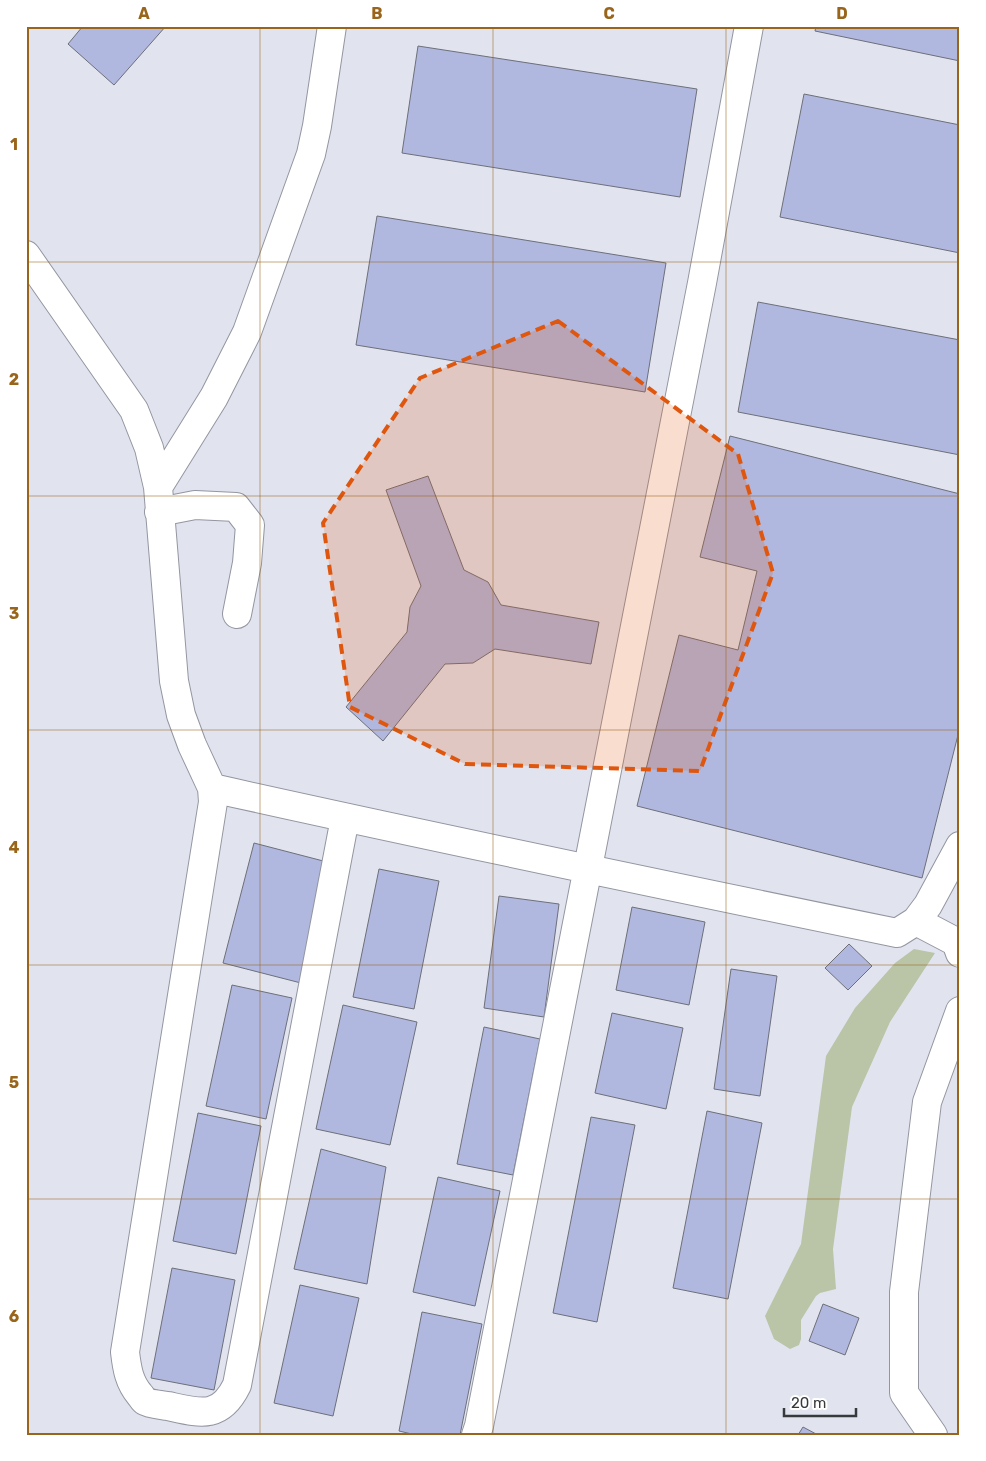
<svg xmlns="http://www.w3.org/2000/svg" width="986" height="1461" viewBox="0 0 986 1461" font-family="Rubik,sans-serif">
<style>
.green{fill:#bac4a7}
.building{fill:#b0b8df;stroke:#6d6f79}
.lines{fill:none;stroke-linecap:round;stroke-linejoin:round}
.minor-casing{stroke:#9396a0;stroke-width:30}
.minor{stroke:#fff;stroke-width:28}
.marked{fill:#df570e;fill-opacity:0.2;stroke:#df570e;stroke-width:4;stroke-dasharray:10 6;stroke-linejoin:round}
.grid{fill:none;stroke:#99651a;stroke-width:1;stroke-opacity:0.55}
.neatline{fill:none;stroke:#99651a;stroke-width:2}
.grid-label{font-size:16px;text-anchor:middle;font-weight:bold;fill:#99651a}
</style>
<rect width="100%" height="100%" fill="#e1e4ef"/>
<path class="green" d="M914,949L935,953L890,1022L852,1107L833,1249L836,1289L820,1293L816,1296L801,1320V1339L799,1345L790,1349L774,1339L765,1316L801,1244L826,1056L855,1008L895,963Z"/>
<path class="building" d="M83,26H166L114,85L68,44Z
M816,26H960V61L815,31Z
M418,46L697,89L680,197L402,153Z
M804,94L960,125V253L780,217Z
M377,216L666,263L645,392L356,345Z
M758,302L960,340V455L738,412Z
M730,436L960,494V727L922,878L637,806L679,635L738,650L757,571L700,557Z
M428,476L464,570L488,582L501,605L599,622L591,664L495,649L473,663L445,664L383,741L346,707L407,632L410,607L421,586L386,490Z
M254,843L331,863L301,983L223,963Z
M379,869L439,881L414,1009L353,997Z
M499,896L559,904L544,1017L484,1008Z
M632,907L705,922L689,1005L616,990Z
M849,944L872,966L848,990L825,968Z
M731,969L777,976L760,1096L714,1089Z
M232,985L292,998L266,1119L206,1106Z
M343,1005L417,1022L390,1145L316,1129Z
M612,1013L683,1028L666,1109L595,1093Z
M484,1027L540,1039L513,1175L457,1164Z
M707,1111L762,1123L728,1299L673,1288Z
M198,1113L261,1126L236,1254L173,1241Z
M591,1117L635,1125L597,1322L553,1313Z
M321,1149L386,1167L367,1284L294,1269Z
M438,1177L500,1191L475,1306L413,1292Z
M172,1268L235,1280L214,1390L151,1378Z
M300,1285L359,1298L333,1416L274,1403Z
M823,1304L859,1318L845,1355L809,1341Z
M422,1312L482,1324L460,1435H416L399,1431Z
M803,1427L818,1435H798Z"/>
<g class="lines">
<defs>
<path id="minor" d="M26,255L134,410L149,448L158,487L174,681L181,715L192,745L212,788L213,802L125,1352C127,1369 129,1382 140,1395C142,1397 143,1400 145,1401C149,1404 162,1405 168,1406C200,1413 220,1420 237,1385L345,818
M158,487L214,397L247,332L311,154L317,126L332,26
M159,512L195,505L236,507L250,525L247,563L237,614
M212,788C440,839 668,886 897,933L916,921L928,905L960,846
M916,921L956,942L960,953
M476,1435L479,1426L702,283L749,26
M933,1435L904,1393V1292L927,1102L960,1011"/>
</defs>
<use href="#minor" class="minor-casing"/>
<use href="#minor" class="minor"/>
</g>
<path class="marked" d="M558,321L738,454L773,573L700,771L465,764L350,707L323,523L420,378Z"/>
<path class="grid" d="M260,26V1435M493,26V1435M726,26V1435M26,262H960M26,496H960M26,730H960M26,965H960M26,1199H960"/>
<rect width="986" height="1461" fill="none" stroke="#ffffff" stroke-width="55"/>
<path d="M784 1408v8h72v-8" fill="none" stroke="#38393d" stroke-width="2.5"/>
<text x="791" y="1408" font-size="15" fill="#38393d" stroke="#ffffff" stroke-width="4" paint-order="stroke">20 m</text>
<rect x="28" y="28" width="930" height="1406" class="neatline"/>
<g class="grid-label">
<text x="144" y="19">A</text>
<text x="377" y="19">B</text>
<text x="609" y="19">C</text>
<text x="842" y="19">D</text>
<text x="14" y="150">1</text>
<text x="14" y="385">2</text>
<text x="14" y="619">3</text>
<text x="14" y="853">4</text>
<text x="14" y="1088">5</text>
<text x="14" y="1322">6</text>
</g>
</svg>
